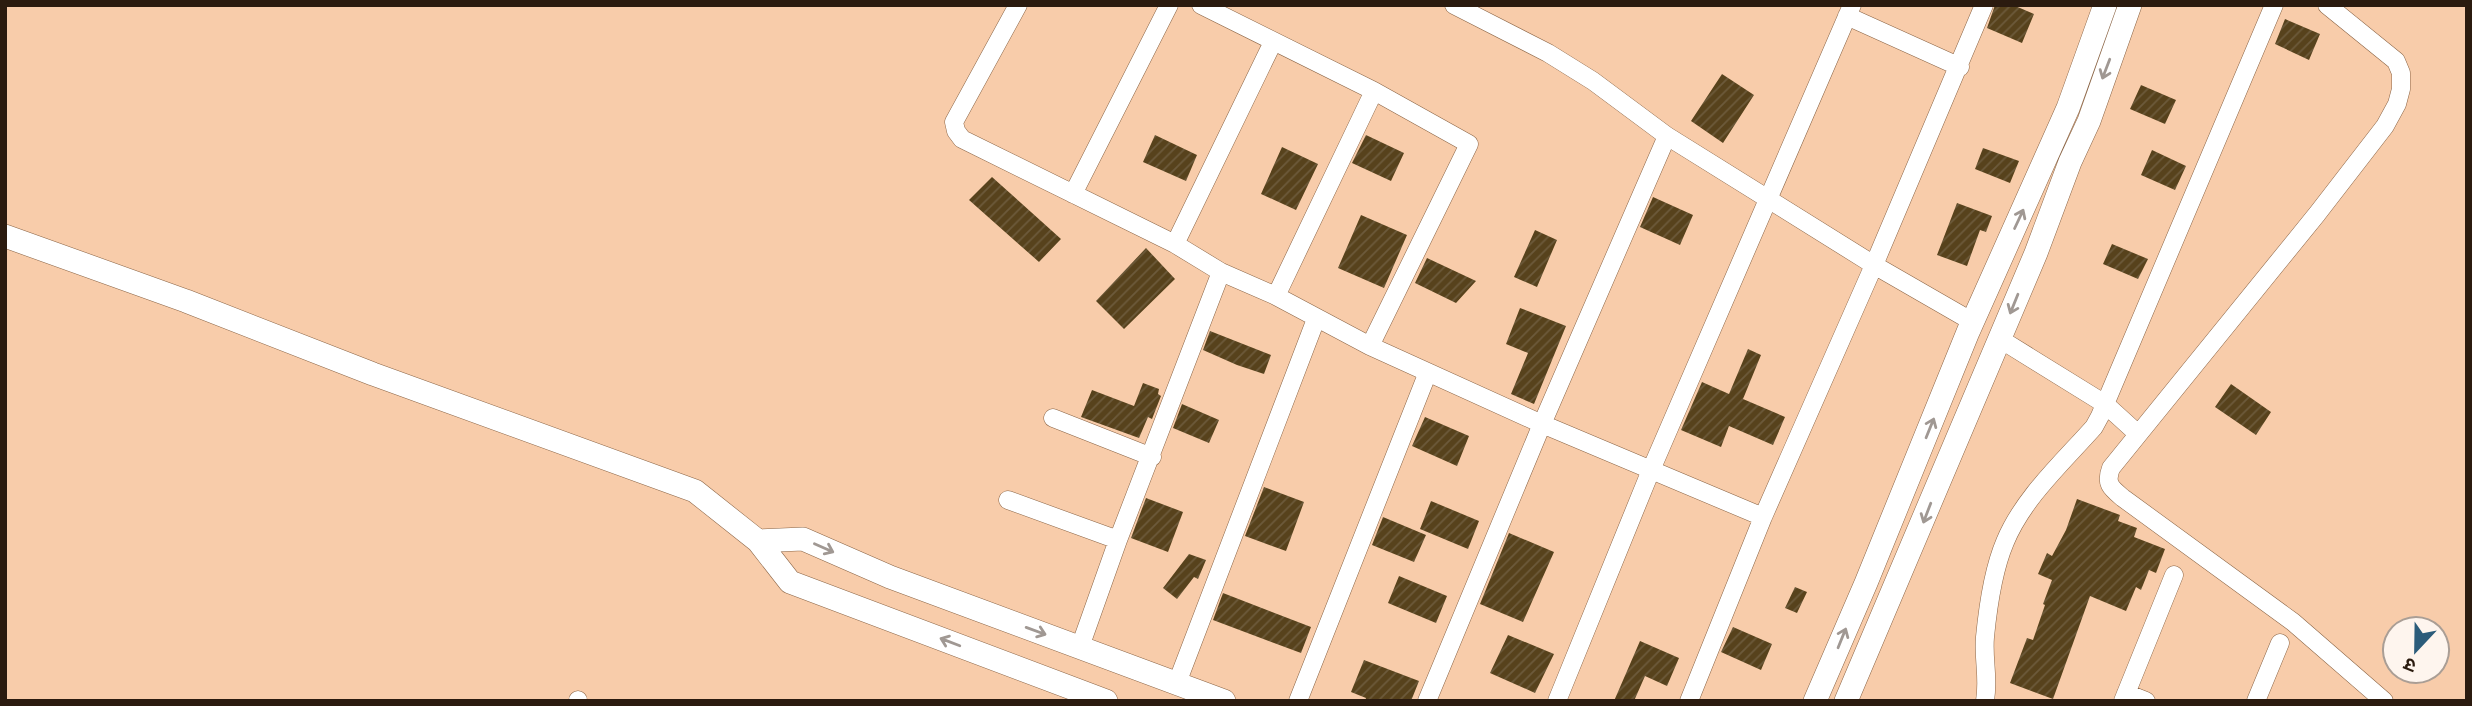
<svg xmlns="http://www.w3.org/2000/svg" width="2472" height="706" viewBox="0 0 2472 706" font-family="'Titillium Web','Noto Sans Devanagari',sans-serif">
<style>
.building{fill:url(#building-hatch)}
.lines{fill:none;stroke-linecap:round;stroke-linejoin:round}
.minor-casing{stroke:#8b6546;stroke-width:19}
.tertiary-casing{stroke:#8b6546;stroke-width:24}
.minor{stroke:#fff;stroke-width:18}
.tertiary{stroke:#fff;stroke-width:23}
.oneway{stroke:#a09893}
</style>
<defs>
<pattern id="building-hatch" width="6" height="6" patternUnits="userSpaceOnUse" patternTransform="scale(1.75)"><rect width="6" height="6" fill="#57421c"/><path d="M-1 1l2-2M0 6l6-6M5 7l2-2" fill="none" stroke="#6c5a3b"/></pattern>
</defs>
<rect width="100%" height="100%" fill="#f8ccaa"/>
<path class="building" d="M1995,5H2013L2034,14L2022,43L1987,28Z
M2285,19L2320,34L2309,60L2275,44Z
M1722,74L1754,95L1723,143L1691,121Z
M2141,85L2176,100L2165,124L2130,109Z
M1155,135L1197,155L1186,181L1143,162Z
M1366,135L1404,153L1391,181L1352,163Z
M1282,147L1318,164L1296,210L1261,194Z
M1983,148L2019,161L2010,183L1975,169Z
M2152,150L2186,166L2175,190L2141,175Z
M992,177L1061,239L1039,262L969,200Z
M1653,197L1693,215L1680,245L1640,227Z
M1957,203L1992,216L1986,232L1980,230L1967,266L1937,255Z
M1361,215L1407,235L1384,288L1338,268Z
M1535,230L1557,240L1537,287L1514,277Z
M2112,244L2148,259L2138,279L2103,264Z
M1146,248L1175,279L1124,329L1096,301Z
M1427,258L1476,281L1456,303L1415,283Z
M1520,308L1566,326L1534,404L1511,394L1528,353L1506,344Z
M1210,331L1271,355L1264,374L1237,365L1203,350Z
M1748,349L1761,355L1743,399L1785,417L1773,445L1729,426L1721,447L1681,430L1702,382L1729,394Z
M1143,383L1159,389L1158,394L1161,396L1152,419L1148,417L1139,438L1081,417L1092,390L1134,406Z
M2231,384L2271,412L2256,435L2215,407Z
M1182,404L1219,420L1209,443L1173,428Z
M1425,417L1469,436L1457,466L1412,446Z
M1264,487L1304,502L1286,551L1245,536Z
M1146,498L1183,512L1168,552L1131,538Z
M2077,499L2120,515L2118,521L2137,528L2134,537L2165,549L2156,573L2149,570L2141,590L2136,587L2126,611L2090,596L2053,699L2010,683L2027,638L2033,640L2045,605L2043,604L2052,580L2038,574L2047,553L2052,556L2066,530Z
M1431,501L1479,521L1468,549L1420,529Z
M1383,517L1426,535L1414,562L1372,545Z
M1509,533L1554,552L1523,622L1480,604Z
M1189,554L1206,560L1198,579L1194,577L1177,599L1163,588Z
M1399,576L1447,596L1436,623L1388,603Z
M1795,587L1807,592L1797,613L1785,608Z
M1223,593L1311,627L1301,653L1213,620Z
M1733,627L1772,644L1761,670L1721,652Z
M1508,635L1554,654L1535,693L1490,673Z
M1640,641L1679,658L1667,686L1645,676L1634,701H1614Z
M1364,660L1419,681L1411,701H1365L1366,698L1351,692Z"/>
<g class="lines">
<defs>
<path id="minor" d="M1018,5L954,122L956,131L962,139L1175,244L1221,272L1276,296L1370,346L1542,424L1763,517
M1201,5L1374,91L1469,144L1370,346
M1454,5L1548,53L1593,81L1667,136L1874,265L1973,322
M2327,5L2396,61L2401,73V89L2397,104L2385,126L2317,214L2111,468C2105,484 2111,488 2123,498L2293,622L2384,701
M1847,16L1960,67
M1073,194L1169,5
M1175,244L1273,42
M1276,296L1374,91
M2000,339L2105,404L2138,434
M1053,418L1152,457
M1008,500L1118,540
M1080,647L1118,540L1221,272
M1177,683L1316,319
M2126,693L2146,701
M578,701V700
M1298,701L1428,372
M1427,701L1542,424L1667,136
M1557,701L1651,470L1852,5
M1689,701L1763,517L1874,265L1984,5
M1985,701C1989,677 1983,660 1985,637C1988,606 1993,570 2005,542C2023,498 2063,462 2094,427L2100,416L2274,5
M2123,701L2174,575
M2256,701L2280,643"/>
<path id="tertiary" d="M5,236L186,301L373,374L695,491L758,541L790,582L1106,701
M758,541L803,539L890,577L1224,701
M1815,701L1866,583L1968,332L2068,108L2105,5
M1846,701L2036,253L2070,162L2089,121L2130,5"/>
</defs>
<use href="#minor" class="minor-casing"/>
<use href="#tertiary" class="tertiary-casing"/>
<use href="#minor" class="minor"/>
<use href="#tertiary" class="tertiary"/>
</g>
<defs><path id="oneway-shaft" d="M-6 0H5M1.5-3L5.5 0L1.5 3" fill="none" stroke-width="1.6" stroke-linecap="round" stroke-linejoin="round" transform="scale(1.75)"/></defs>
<g class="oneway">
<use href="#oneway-shaft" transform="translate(2106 69) rotate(111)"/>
<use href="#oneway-shaft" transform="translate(2019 219) rotate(-65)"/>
<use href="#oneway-shaft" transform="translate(2014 304) rotate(112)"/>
<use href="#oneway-shaft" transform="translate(1930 428) rotate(-68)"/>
<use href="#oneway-shaft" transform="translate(1927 513) rotate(111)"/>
<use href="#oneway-shaft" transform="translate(824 548) rotate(24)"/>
<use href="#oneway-shaft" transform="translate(1036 631) rotate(20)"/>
<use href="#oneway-shaft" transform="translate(1842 638) rotate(-68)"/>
<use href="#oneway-shaft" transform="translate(950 642) rotate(-159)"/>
</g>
<rect width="2472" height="706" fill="none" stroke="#2b1b0f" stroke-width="14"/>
<g transform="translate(2416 650) rotate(202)"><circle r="33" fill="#fef5ee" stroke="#aa9e95" stroke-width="2"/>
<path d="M0-5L12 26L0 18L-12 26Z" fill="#2c5c7a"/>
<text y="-10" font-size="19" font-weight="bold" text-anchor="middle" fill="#2b1b0f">उ</text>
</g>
</svg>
